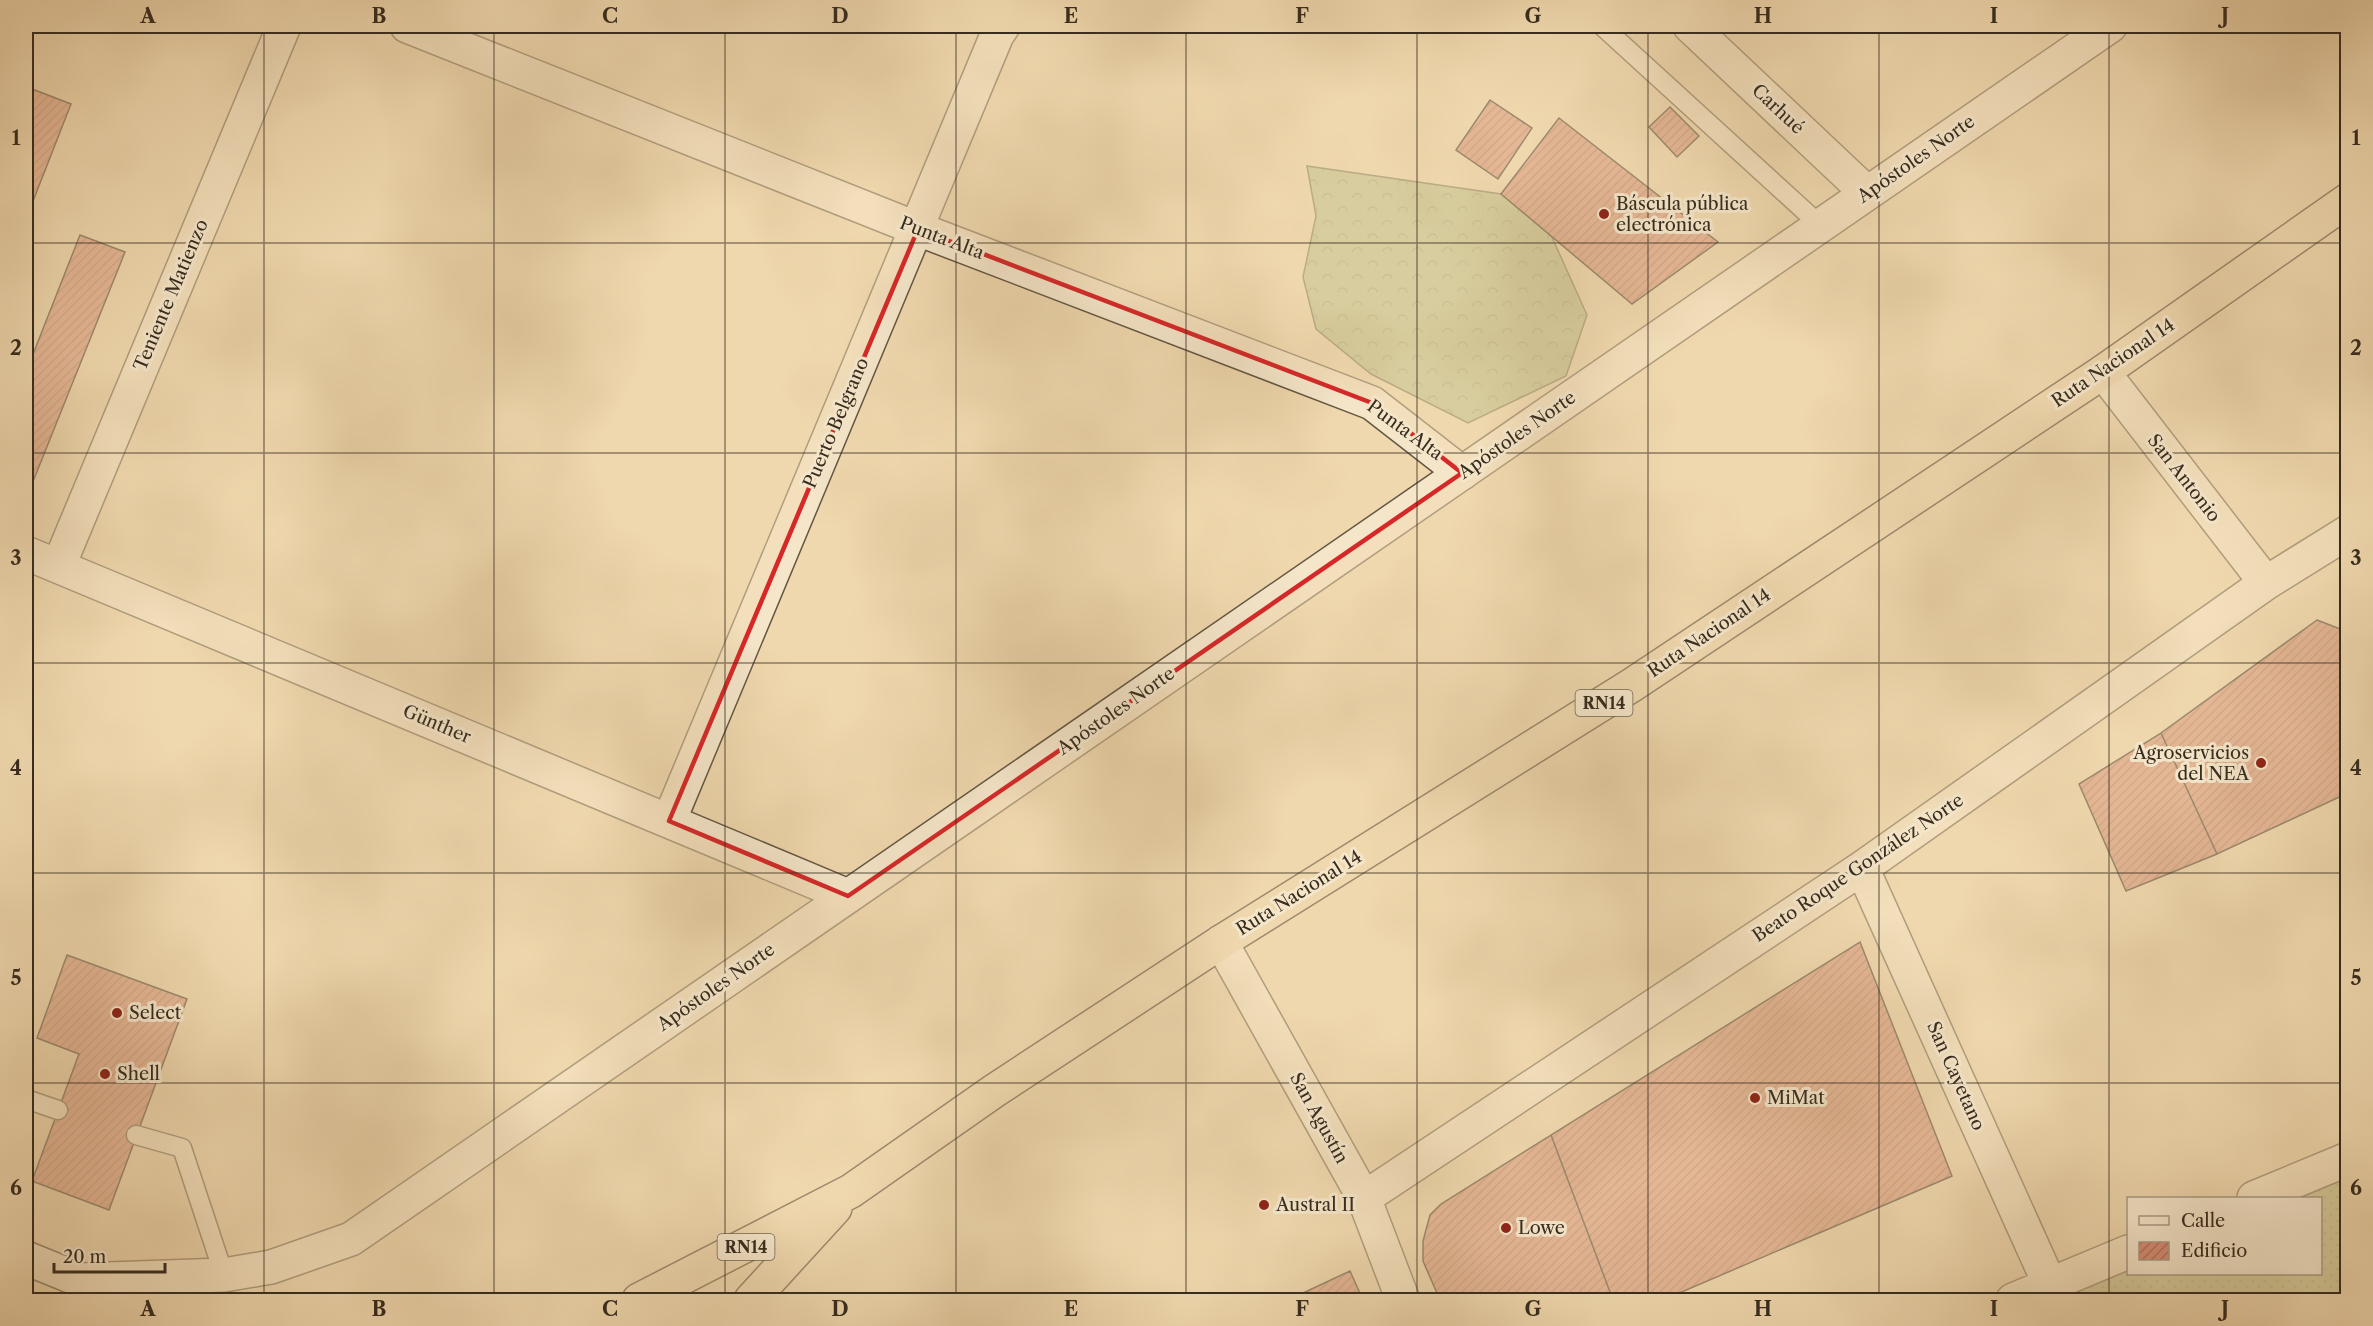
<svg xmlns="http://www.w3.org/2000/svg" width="2373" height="1326" viewBox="0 0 2373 1326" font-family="'Libre Caslon Text',serif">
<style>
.grass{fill:url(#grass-dots);stroke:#787654;stroke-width:1.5}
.forest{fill:url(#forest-crowns);stroke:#787654;stroke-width:1.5}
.building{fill:url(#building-hatch);stroke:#362c1f;stroke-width:1.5}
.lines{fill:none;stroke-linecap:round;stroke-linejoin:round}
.service-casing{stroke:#645743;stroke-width:21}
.minor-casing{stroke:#645743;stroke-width:36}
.tertiary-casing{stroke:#645743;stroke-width:36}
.secondary-casing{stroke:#362c1f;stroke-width:36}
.trunk-casing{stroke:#362c1f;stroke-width:36}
.service{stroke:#f5e6ca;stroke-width:18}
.minor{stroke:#f5e6ca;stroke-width:33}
.tertiary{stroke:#f5e6ca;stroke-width:33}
.secondary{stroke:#f5e6ca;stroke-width:33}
.trunk{stroke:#f0d8ae;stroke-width:33}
.marked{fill:none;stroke:#d62828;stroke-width:4.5;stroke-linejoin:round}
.grid{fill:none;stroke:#362c1f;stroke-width:1.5;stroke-opacity:0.55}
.poi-dot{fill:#8f2418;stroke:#f5e6ca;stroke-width:2}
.labels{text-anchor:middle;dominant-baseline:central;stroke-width:6;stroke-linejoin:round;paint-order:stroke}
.shield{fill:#f5e6ca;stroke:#6f6452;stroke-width:1.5}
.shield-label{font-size:16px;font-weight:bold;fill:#362c1f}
.street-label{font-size:18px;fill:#362c1f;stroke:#f5e6ca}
.poi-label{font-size:18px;fill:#362c1f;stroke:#f5e6ca;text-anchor:start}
.neatline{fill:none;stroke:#362c1f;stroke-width:2}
.grid-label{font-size:20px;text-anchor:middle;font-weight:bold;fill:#362c1f}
</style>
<defs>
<pattern id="grass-dots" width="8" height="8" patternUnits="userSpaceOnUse" patternTransform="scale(1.5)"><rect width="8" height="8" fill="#babf8a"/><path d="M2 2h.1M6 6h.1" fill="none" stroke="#a0a477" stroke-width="1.8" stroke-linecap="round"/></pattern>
<pattern id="forest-crowns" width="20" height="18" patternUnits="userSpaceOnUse" patternTransform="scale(1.5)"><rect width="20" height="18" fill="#babf8a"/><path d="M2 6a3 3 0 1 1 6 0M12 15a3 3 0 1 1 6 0" fill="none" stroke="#a0a477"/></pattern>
<pattern id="building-hatch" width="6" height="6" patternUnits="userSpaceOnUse" patternTransform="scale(1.5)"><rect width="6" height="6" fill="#d98e77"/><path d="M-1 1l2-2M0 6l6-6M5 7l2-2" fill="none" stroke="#b17461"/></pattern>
</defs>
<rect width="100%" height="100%" fill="#f0d8ae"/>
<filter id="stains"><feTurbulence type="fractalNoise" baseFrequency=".00333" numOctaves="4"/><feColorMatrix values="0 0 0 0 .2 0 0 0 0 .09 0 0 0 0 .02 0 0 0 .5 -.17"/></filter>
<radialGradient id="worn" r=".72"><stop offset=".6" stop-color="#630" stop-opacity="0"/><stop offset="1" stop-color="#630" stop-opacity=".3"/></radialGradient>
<path class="grass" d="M2347,1159V1300H2013L2128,1252V1274H2320V1198H2254Z"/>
<path class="forest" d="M1307,166L1501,194L1551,235L1587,315L1566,376L1468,423L1371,374L1316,329L1303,277L1316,216Z"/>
<path class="building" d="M27,87L71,104L26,219V89Z
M1490,100L1532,128L1498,179L1456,150Z
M1670,107L1699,136L1677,157L1649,127Z
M1559,118L1718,242L1632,304L1501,194Z
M80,235L125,252L28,494L26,493V372Z
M2317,620L2348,632V793L2217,854L2161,733Z
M2161,733L2217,854L2126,891L2079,784Z
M1860,942L1952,1176L1663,1300H1613L1551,1135Z
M67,955L187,999L109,1210L32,1181L79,1054L37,1038Z
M1551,1135L1613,1300H1440L1423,1261V1241L1430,1215L1441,1204Z
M1350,1271L1363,1300H1288Z"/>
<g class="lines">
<defs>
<path id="service" d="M1602,26L1820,225
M26,1099L58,1110
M136,1135L182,1148L224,1275"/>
<path id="minor" d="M407,26L918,229L1372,403L1462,473
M1690,26L1867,193
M2103,372L2266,583
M26,553L848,896
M59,565L284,26
M669,821L997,35L1003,26
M1862,868L2050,1285
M1221,942L1364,1198L1403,1300
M1364,1198L1862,868L2266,583L2348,532
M2254,1198L2348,1159
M2013,1300L2128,1252"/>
<path id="tertiary" d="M79,1280L224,1275L271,1267L351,1239L2110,26"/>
<path id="secondary" d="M26,1258L129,1300"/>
<path id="trunk" d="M639,1300L851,1191L994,1091L1221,942L1632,685L2103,372L2348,200
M751,1300L835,1208"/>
</defs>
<use href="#service" class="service-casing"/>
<use href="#minor" class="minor-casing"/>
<use href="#tertiary" class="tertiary-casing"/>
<use href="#secondary" class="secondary-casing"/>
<use href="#trunk" class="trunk-casing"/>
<use href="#service" class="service"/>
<use href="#minor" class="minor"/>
<use href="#tertiary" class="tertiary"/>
<use href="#secondary" class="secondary"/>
<use href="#trunk" class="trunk"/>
</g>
<path d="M0 0H2373V1326H0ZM918,229L1372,403L1462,473L848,896L669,821Z" fill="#f0d8ae" fill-opacity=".55" fill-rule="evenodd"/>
<path class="marked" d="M918,229L1372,403L1462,473L848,896L669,821Z"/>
<path class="grid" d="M264,26V1300M494,26V1300M725,26V1300M956,26V1300M1186,26V1300M1417,26V1300M1648,26V1300M1879,26V1300M2109,26V1300M26,243H2348M26,453H2348M26,663H2348M26,873H2348M26,1083H2348"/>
<g class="poi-dot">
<circle cx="1604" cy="214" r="6"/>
<circle cx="2261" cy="763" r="6"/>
<circle cx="117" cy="1013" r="6"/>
<circle cx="105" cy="1074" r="6"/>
<circle cx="1755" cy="1098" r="6"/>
<circle cx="1264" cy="1205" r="6"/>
<circle cx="1506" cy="1228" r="6"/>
</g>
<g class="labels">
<g class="shield">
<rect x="1575.5" y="690" width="57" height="26" rx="4.5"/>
<rect x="717.5" y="1234" width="57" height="26" rx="4.5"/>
</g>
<g class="shield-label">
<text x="1604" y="703">RN14</text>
<text x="746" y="1247">RN14</text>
</g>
<g class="street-label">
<text transform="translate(1778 109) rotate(43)">Carhué</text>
<text transform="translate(1916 159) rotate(-35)">Apóstoles Norte</text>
<text transform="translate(942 238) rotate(21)">Punta Alta</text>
<text transform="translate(171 295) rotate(-67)">Teniente Matienzo</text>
<text transform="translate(2113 363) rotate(-34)">Ruta Nacional 14</text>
<text transform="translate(836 423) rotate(-67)">Puerto Belgrano</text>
<text transform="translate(1405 430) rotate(36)">Punta Alta</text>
<text transform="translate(1517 435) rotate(-35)">Apóstoles Norte</text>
<text transform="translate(2184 478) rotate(52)">San Antonio</text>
<text transform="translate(1709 633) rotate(-34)">Ruta Nacional 14</text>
<text transform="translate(1116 711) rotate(-35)">Apóstoles Norte</text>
<text transform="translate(437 724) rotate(23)">Günther</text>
<text transform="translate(1858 868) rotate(-34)">Beato Roque González Norte</text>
<text transform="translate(1299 893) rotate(-32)">Ruta Nacional 14</text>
<text transform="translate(716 987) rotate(-35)">Apóstoles Norte</text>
<text transform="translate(1956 1076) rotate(66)">San Cayetano</text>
<text transform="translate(1319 1118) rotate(61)">San Agustín</text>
</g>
<g class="poi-label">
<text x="1616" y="204">Báscula pública<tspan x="1616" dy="21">electrónica</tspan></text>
<text x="2249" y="753" text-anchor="end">Agroservicios<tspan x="2249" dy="21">del NEA</tspan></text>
<text x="129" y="1013">Select</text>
<text x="117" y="1074">Shell</text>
<text x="1767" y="1098">MiMat</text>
<text x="1276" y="1205">Austral II</text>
<text x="1518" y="1228">Lowe</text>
</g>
</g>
<rect width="2373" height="1326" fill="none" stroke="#f0d8ae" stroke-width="66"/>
<rect x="2127" y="1197" width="195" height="78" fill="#f5e6ca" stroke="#a99c86" stroke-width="1.5"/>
<rect x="2139" y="1216" width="30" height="9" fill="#f5e6ca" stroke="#a99c86" stroke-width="1.5"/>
<text x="2181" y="1227" font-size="18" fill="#362c1f">Calle</text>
<rect x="2139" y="1242" width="30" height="18" fill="url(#building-hatch)" stroke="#a99c86" stroke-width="1.5"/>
<text x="2181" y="1257" font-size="18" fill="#362c1f">Edificio</text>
<path d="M54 1263v9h111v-9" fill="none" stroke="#362c1f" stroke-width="3"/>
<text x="63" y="1263" font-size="18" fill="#362c1f" stroke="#f5e6ca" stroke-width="4.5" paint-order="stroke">20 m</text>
<rect x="33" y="33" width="2307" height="1260" class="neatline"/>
<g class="grid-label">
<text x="148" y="23">A</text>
<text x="379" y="23">B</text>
<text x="610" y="23">C</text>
<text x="840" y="23">D</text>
<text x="1071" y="23">E</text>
<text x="1302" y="23">F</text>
<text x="1533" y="23">G</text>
<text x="1763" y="23">H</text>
<text x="1994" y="23">I</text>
<text x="2225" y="23">J</text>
<text x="16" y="145">1</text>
<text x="2356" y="145">1</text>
<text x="16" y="355">2</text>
<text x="2356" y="355">2</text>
<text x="16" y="565">3</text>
<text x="2356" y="565">3</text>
<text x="16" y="775">4</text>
<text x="2356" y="775">4</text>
<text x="16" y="985">5</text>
<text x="2356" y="985">5</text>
<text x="16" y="1195">6</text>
<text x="2356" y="1195">6</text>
<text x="148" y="1316">A</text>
<text x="379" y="1316">B</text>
<text x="610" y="1316">C</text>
<text x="840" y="1316">D</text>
<text x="1071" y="1316">E</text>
<text x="1302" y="1316">F</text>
<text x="1533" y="1316">G</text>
<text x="1763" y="1316">H</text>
<text x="1994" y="1316">I</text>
<text x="2225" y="1316">J</text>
</g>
<rect width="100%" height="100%" filter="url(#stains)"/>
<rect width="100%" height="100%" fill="url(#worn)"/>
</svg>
